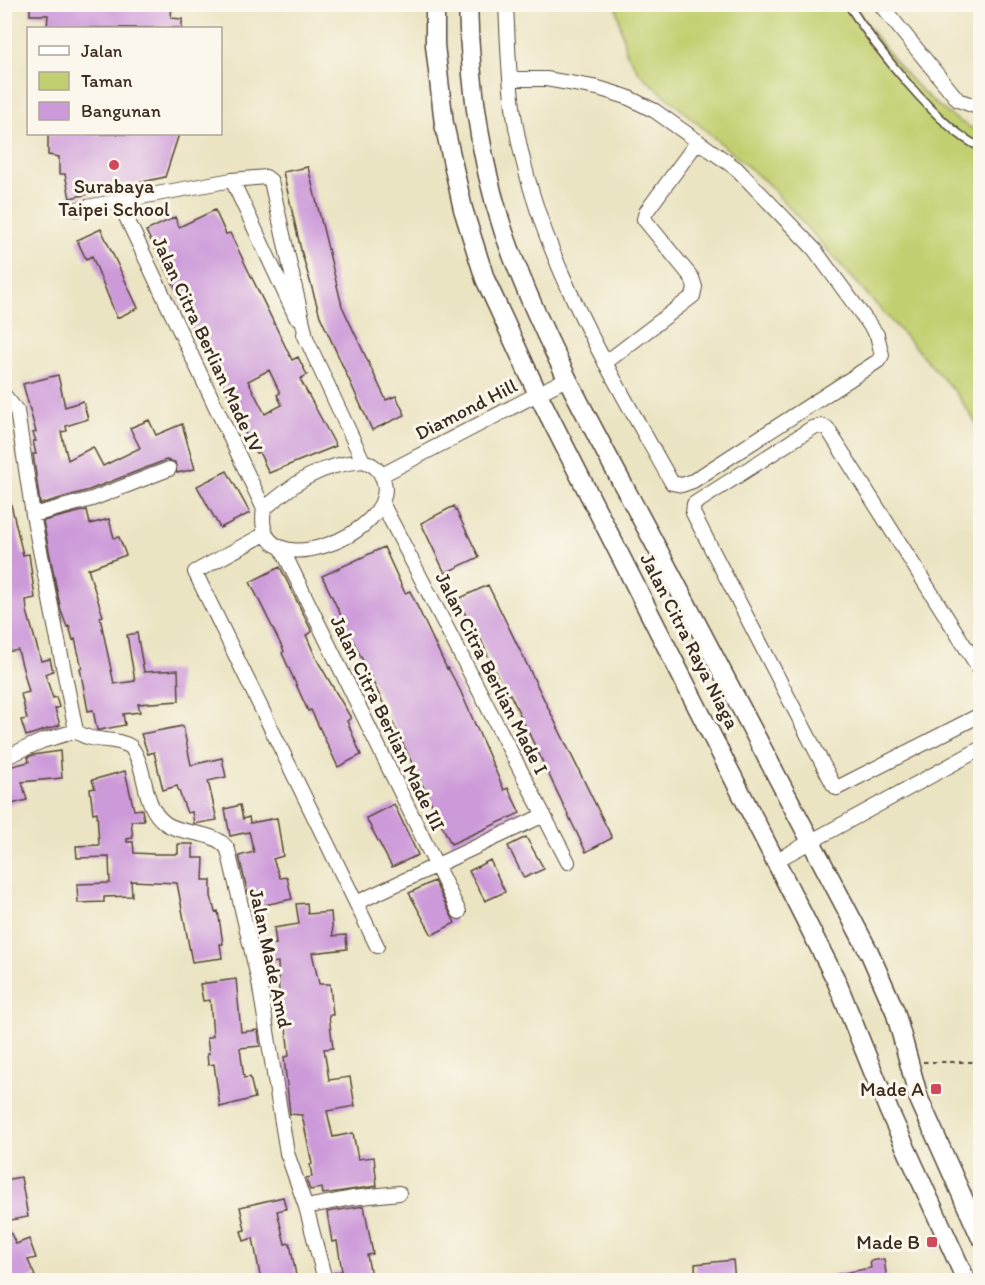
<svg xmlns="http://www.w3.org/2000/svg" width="985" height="1285" viewBox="0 0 985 1285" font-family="Itim,sans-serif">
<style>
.green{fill:#c2cf70;stroke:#7e7c47;stroke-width:1.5}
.building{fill:#cc99d9;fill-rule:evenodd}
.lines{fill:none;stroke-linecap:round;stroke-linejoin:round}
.lane-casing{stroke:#554637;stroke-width:10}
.street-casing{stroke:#554637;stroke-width:16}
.secondary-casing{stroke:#554637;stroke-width:21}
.path{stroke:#554637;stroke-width:2;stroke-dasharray:4.5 4.5;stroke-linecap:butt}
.lane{stroke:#fff;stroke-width:7}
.street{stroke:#fff;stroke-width:14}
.secondary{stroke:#fff;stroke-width:18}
.poi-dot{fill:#d1495b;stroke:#fbf7ec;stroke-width:2}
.labels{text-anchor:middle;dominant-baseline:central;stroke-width:6;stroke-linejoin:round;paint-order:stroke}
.poi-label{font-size:20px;fill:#3b2a1e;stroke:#fbf7ec;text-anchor:end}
.street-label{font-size:20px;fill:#3b2a1e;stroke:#fbf7ec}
</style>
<rect width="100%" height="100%" fill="#fbf7ec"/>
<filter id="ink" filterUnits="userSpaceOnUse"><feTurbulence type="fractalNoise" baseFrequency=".0167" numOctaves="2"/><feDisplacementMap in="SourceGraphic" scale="12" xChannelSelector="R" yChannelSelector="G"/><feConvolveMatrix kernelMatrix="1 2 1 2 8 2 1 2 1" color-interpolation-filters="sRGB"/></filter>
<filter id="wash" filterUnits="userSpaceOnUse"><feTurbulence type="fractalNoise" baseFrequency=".008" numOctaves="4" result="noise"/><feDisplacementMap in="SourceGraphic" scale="24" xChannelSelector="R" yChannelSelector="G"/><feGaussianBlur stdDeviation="1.35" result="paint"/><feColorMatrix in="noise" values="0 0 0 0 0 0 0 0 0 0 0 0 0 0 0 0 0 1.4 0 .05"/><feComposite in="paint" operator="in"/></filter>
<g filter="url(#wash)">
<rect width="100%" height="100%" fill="#ebe4c3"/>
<path class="green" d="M616,5H853C885,51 928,110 980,132V429L956,393L768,184L640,74L626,52Z"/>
<g id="blocks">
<path class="building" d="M30,4H172L171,18L182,19V28H47L48,15H30Z
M48,134H179L165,177L70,198L65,174H59V157L48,155Z
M308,167L342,306L386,400L396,396L405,415L372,430L320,316L301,250L283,172Z
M215,210L226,234L230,233L292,360L298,357L307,375L300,379L336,446L269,473L259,452L256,453L248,439L212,358L194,332L172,281L146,231L175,217L179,227ZM269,370L280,393L277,395L282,405L265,414L248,381Z
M101,229L138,308L117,318L92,256L86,259L77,240Z
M58,375L65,407L83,401L88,419L66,426L67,431L61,432L68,460L93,447L103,466L140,448L130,428L149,420L156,435L182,424L195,469L177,473L175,462L166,460L89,490L40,504L33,454H36L33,441H36L33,433L36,432L23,384Z
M227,471L250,513L220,528L197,486Z
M4,500H10L23,555L29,554L35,598L26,600L27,611L41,661L50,659L53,671L45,674L53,698L56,697L59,707L55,709L60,725L26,736L21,720L27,719L21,694L29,692L18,650L7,652L4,643Z
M454,506L479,557L445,573L421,523Z
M87,510L90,524L109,519L114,538L119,537L126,555L88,569L103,616L100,617L114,684L135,681L127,635L137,633L144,672L178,670L179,701L138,704L140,712L123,714L125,725L100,730H97L93,710L88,711L80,668H82L75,639L73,640L69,626L67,627L61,611L43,521Z
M384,547L405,593L410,591L447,669L448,668L460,690L504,790L508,788L520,813L451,844L322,576Z
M280,567L312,632L306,635L317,660L351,718L347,721L361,755L338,767L311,710L308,711L282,653L284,651L250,582Z
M488,585L612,838L586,852L510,694L506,696L472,620L469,622L458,599Z
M183,726L191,765L222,758L226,777L208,781L217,820L194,824L192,812L187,813L177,786L163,790L154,752L148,754L141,734Z
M60,751L62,778L22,782L27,800L4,806V768L29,762L28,757L33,755Z
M125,771L134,810L142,809L144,820L131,821L133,838L127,839V842H133L134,853L154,854H178V844H193V858H204L203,880H211V896L215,912L218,911L223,944H220L222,958L192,962L177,883L131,881L132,896L104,897V902L78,903L77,884L110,883L109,857L77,858L76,846L99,845L97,812L93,813L90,789L95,788L92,780Z
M394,804L418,855L392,867L366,818Z
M240,805L243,819L249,817L250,823L277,818L283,856L273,859L280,878L287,877L292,899L260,906L257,892L248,894L239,856L254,852L249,832L230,836L225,809Z
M526,837L544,869L524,878L508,846Z
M490,860L505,892L485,901L469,871Z
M434,881L455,923L432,935L409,893Z
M307,903L308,914L331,912L333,936L346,935L347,949L312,953L319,984H330L333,1015H329L333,1048L324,1049L329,1080L350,1077L355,1106L327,1111L333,1137L353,1133L358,1159L374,1157L377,1186L323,1194L322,1188L310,1190L307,1182L306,1178L312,1177L310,1165L312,1164L302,1115L290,1114L284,1057L289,1056L285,1018H283L279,997L278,962L264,964L261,946L276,944L274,928L299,924L296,904Z
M236,979L241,1032L258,1030L260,1046L240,1048L244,1078L250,1077L255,1098L220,1107L214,1064L208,1065L207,1054H209L207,1038L213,1036L210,1000L203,1001L200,984Z
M21,1177L28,1217L5,1221L16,1244L29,1239L36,1258L28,1260L35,1276L24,1281H4V1180Z
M283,1197L286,1209L277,1211L285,1244L290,1243L297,1281H261L253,1238L244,1241L241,1231L245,1230L240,1207Z
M364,1206L373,1254L367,1255L372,1281H334L332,1273L342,1271L337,1241L332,1242L327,1212Z
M884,1259L887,1281H833L832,1275L871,1268L870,1261Z
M733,1260L735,1281H696L695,1264Z"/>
</g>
</g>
<g filter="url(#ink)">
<use href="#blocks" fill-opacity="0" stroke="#554637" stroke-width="1.5"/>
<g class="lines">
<defs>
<path id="lane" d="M848,4C873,44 939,129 980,147"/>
<path id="street" d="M506,4C508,45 509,86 516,127C539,256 609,370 672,483L682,485L693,481L878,361L882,355L877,335L814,249L737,169L655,111L627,97L598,88L546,79H510
M880,4L958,100L980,108
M232,180L296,317
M119,202L264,509
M76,209L232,180L266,177L271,181L307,341
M304,334L363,461
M605,363L693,296L695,287L692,278L644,219L646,212L698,141
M4,395L17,411L33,515L76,731
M363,461C373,464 379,469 383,479C403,533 250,592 264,509C297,481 319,465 363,461Z
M382,475L568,378
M382,503L568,862
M33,515L92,499L169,469
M265,534L195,572L377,946
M283,551L459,912
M980,670L827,428L821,426L812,428L694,504L693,513L833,784L837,788L980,715
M76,731C92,744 114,736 131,747C148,769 141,805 165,823C183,836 217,830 228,850L259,982L287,1153L306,1207L325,1280
M4,758L42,741L76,731
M777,860L980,749
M356,903L544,815
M306,1207L352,1198L399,1193"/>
<path id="secondary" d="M435,4V45L444,124L463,209L485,279L538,394L836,980L889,1111L966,1280
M468,4C470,93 482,182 516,265C557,369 614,466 666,565C734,694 802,824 870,954L895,1011L919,1099L980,1236"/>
</defs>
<use href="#lane" class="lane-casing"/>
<use href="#street" class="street-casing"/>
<use href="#secondary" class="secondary-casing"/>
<path class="path" d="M923,1062H980"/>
<use href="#lane" class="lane"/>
<use href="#street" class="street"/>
<use href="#secondary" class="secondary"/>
</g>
</g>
<g class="poi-dot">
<circle cx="114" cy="165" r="6"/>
<rect x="930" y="1083" width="12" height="12" rx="3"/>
<rect x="926" y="1236" width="12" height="12" rx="3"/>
</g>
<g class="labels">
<g class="poi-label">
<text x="114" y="186" text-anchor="middle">Surabaya<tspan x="114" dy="23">Taipei School</tspan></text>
<text x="924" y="1089">Made A</text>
<text x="920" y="1242">Made B</text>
</g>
<g class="street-label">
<text transform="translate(208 344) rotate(65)">Jalan Citra Berlian Made IV</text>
<text transform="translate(466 409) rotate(-27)">Diamond Hill</text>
<text transform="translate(690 641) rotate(63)">Jalan Citra Raya Niaga</text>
<text transform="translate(492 673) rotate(63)">Jalan Citra Berlian Made I</text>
<text transform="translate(388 723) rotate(64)">Jalan Citra Berlian Made III</text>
<text transform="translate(271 958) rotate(78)">Jalan Made Amd</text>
</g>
</g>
<rect width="985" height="1285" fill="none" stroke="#fbf7ec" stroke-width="24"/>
<rect x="27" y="27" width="195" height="108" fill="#fbf7ec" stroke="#aea59a" stroke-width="1.5"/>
<rect x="39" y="46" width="30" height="9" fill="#ffffff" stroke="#aea59a" stroke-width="1.5"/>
<text x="81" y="57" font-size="18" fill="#3b2a1e">Jalan</text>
<rect x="39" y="72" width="30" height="18" fill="#c2cf70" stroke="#aea59a" stroke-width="1.5"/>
<text x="81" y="87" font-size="18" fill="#3b2a1e">Taman</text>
<rect x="39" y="102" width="30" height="18" fill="#cc99d9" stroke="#aea59a" stroke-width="1.5"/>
<text x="81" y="117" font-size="18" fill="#3b2a1e">Bangunan</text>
</svg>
